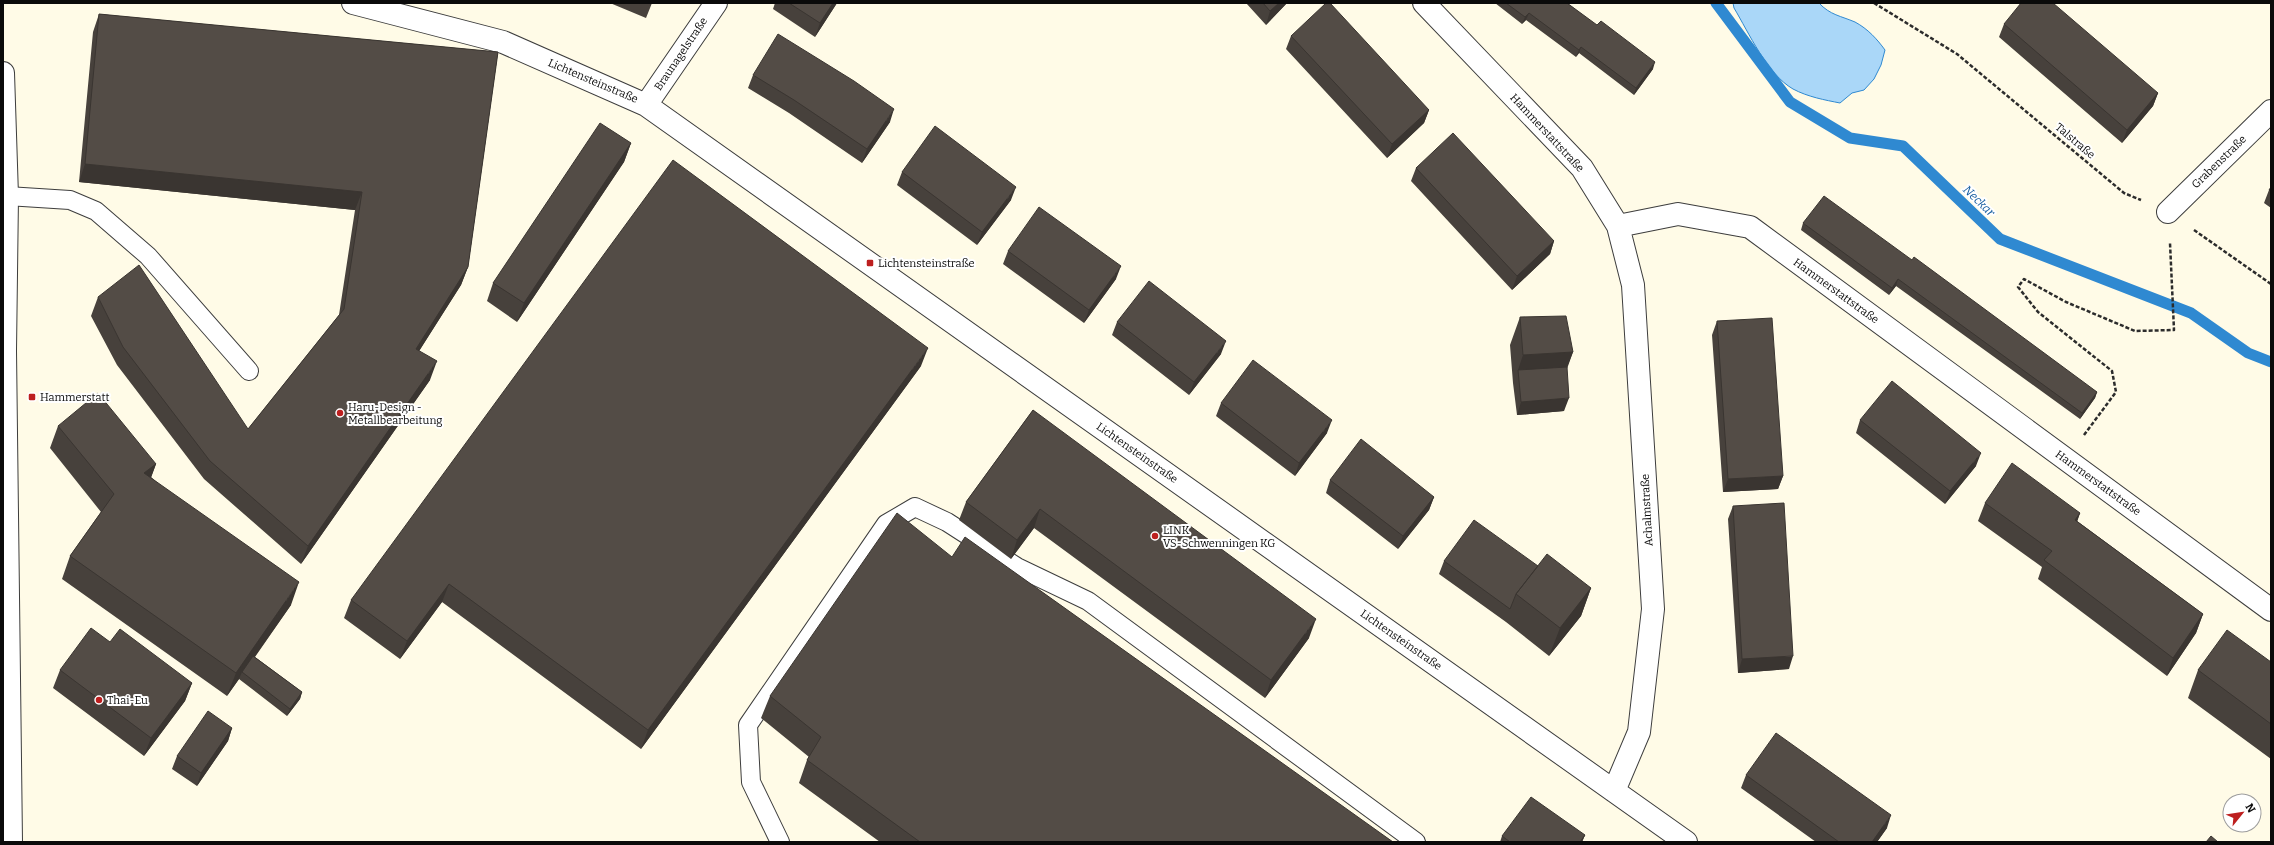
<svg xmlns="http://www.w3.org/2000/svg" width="2274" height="845" viewBox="0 0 2274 845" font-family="Bitter,serif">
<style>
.water{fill:#aad7f8;stroke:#2f89d1}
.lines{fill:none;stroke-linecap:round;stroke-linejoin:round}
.stream{stroke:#2f89d1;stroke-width:11}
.lane-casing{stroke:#3d3d3d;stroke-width:20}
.street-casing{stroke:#3d3d3d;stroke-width:24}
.path{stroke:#2c2c2c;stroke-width:2.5;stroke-dasharray:4 2;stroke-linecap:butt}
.lane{stroke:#fff;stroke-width:18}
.street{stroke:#fff;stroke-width:22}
.wall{fill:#47413c}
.shaded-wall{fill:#3a3531}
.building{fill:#534c46;stroke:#3a3531}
.poi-dot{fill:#bd1f1f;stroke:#fff;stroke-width:1.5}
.labels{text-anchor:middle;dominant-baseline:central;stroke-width:4;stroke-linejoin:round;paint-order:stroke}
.street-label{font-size:11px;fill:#0a0a0a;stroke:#fff}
.poi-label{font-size:11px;fill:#0a0a0a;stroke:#fff;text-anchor:start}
.water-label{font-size:12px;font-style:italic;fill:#115a9e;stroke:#fff}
</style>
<rect width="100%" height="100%" fill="#fffbe7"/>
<path class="water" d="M1733,3H1819C1830,15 1841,16 1855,22C1868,29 1877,39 1885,50L1881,65L1874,79L1864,90L1852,93L1840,103C1825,100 1808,97 1793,89C1767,74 1749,33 1734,8Z"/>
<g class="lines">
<path class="stream" d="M1716,3L1790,102L1850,138L1903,146L2000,239L2191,313L2248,353L2271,362"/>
<defs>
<path id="lane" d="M7,196L70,200L96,211L148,256L249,371
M780,842L751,782L748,725L886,524L915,507L947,522L1017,567L1088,601L1416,842"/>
<path id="street" d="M353,3L503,42L646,105L1686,842
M1424,3L1582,168L1618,226L1633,285L1653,609L1639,732L1614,791
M3,73L7,196L5,351L11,842
M646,105L716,3
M2168,212L2271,111
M1618,226L1678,214L1750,227L2271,610"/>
</defs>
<use href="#lane" class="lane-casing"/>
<use href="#street" class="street-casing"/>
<path class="path" d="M1874,3L1957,54L2124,193L2141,200
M2194,230L2271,284
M2084,435L2116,392L2112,371L2038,312L2018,287L2024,279L2066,302L2135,331L2174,330L2170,243"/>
<use href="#lane" class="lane"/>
<use href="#street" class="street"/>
</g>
<path class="wall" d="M610,3H652L646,18Z
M775,3H837L815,37L773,9Z
M1246,3H1287L1266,25Z
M1495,3H1567L1653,69L1634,95L1579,53L1576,57L1526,20L1522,24Z
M99,14L498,52L468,267L461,285L419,351L430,380L301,564L204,479L117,365L91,316L98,297L248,429L339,315L355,210L79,182L93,32Z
M2004,24L2158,93L2153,106L2122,143L1999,37Z
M1291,36L1429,110L1424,123L1387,158L1286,49Z
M753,75L890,122L862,163L789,113L748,88Z
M631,143L624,162L517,322L487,301L493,283Z
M1416,168L1554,241L1550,254L1512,290L1411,181Z
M902,172L1011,200L977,245L897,185Z
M2271,187V208L2264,203L2269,190Z
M1803,223L2097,392L2095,398L2080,419L1896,286L1889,295L1801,230Z
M1008,251L1116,279L1084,323L1003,264Z
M1520,317L1573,352L1567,367L1564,411L1517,415L1513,383L1510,345Z
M1717,321L1783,476L1778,489L1723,492L1712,335Z
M1117,322L1221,354L1189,395L1112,335Z
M921,366L641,749L442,602L400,659L344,618L351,600Z
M1221,403L1327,433L1295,476L1216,416Z
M1033,410L1309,638L1265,698L1034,528L1011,559L959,520L966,502Z
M1860,420L1976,466L1945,504L1856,433Z
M58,426L156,464L151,477L291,605L255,657L302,692L300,699L287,716L239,679L227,696L62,579L70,556L101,512L50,448Z
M1330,480L1434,497L1429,510L1398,549L1326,493Z
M1985,503L2080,513L2077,521L2203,614L2196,633L2167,676L2038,579L2042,567L1978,521Z
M1733,506L1789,669L1738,673L1728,519Z
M952,557L1393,842H880L799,783L807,760L809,757L761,718L770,696Z
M1444,561L1538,566L1591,588L1581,616L1549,656L1506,622L1439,574Z
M110,642L192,683L185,701L144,756L53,688L60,670Z
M2271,662V759L2188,698L2198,670Z
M232,728L228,741L197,786L172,769L177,756Z
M1746,775L1887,828L1877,842H1816L1741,788Z
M1585,835L1582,842H1500L1502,836Z"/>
<path class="shaded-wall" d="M833,3H837L815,37L820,23Z
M1279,3H1287L1266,25L1270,11Z
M1529,13L1526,20L1522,24L1525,17Z
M1581,47L1579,53L1576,57L1579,50Z
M1655,62L1653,69L1634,95L1636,88Z
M2158,93L2153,106L2122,143L2127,130Z
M894,109L890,122L862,163L867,149Z
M1429,110L1424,123L1387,158L1392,144Z
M631,143L624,162L517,322L524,303Z
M85,164L362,192L355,210L79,182Z
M1016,187L1011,200L977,245L982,232Z
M1554,241L1550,254L1512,290L1517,276Z
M1121,266L1116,279L1084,323L1089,310Z
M468,267L461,285L409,367L416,349Z
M1898,279L1896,286L1889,295L1892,288Z
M1226,341L1221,354L1189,395L1194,382Z
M928,348L921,366L641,749L648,730Z
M1573,352L1563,380L1518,370L1523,355Z
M437,361L430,380L301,564L308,546Z
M2097,392L2095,398L2080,419L2082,413Z
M1569,398L1564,411L1517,415L1521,402Z
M1332,420L1327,433L1295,476L1299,463Z
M1981,453L1976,466L1945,504L1950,491Z
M156,464L148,486L144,473Z
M1783,476L1778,489L1723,492L1728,479Z
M1434,497L1429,510L1398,549L1403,536Z
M1040,509L1034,528L1011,559L1017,540Z
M2080,513L2074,531L2075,520Z
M299,582L291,605L243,673L242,672L239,679L227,696L236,673Z
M449,584L442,602L400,659L407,641Z
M1591,588L1581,616L1549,656L1560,628Z
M2203,614L2196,633L2167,676L2173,658Z
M1316,619L1309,638L1265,698L1271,680Z
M1793,656L1789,669L1738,673L1742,659Z
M192,683L185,701L144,756L151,738Z
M302,692L300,699L287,716L290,709Z
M232,728L228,741L197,786L201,773Z
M1891,815L1887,828L1877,842H1872Z
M1585,835L1582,842H1580Z"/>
<path class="building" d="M789,3H833L820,23Z
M1263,3H1279L1270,11Z
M1326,3H1330L1429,110L1392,144L1291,36Z
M1506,3H1567L1597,25L1601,21L1655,62L1636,88L1581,47L1579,50L1529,13L1525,17Z
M2021,3H2053L2158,93L2127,130L2004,24Z
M99,14L498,52L468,267L416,349L437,361L308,546L210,461L123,347L98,297L139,265L248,429L344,309L362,192L85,164Z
M778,34L854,81L894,109L867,149L794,100L753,75Z
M600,123L631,143L524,303L493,283Z
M935,126L1016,187L982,232L902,172Z
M1453,133L1554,241L1517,276L1416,168Z
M673,160L928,348L648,730L449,584L407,641L351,600Z
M2271,187V192L2269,190Z
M1824,196L1912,260L1914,257L2097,392L2082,413L1898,279L1892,288L1803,223Z
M1039,207L1121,266L1089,310L1008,251Z
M1149,281L1226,341L1194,382L1117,322Z
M1566,316L1573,352L1523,355L1520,317Z
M1772,318L1783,476L1728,479L1717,321Z
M1253,360L1332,420L1299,463L1221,403Z
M1567,367L1569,398L1521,402L1518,370Z
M1892,381L1981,453L1950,491L1860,420Z
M98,393L156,464L144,473L299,582L236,673L70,556L114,494L58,426Z
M1033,410L1316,619L1271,680L1040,509L1017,540L966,502Z
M1361,439L1434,497L1403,536L1330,480Z
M2012,463L2080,513L2075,520L2203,614L2173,658L2044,560L2052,551L1985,503Z
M1784,503L1793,656L1742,659L1733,506Z
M897,513L952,557L965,537L1393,842H920L807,760L821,737L770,696Z
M1474,520L1538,566L1516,594L1510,609L1444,561Z
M1547,554L1591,588L1560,628L1516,594Z
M91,628L110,642L120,629L192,683L151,738L60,670Z
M2227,630L2271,662V724L2198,670Z
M253,656L302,692L290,709L242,672Z
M208,711L232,728L201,773L177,756Z
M1776,733L1891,815L1872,842H1839L1746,775Z
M1531,797L1585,835L1580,842H1510L1502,836Z
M2211,836L2218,842H2206Z"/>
<g class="poi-dot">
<rect x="866" y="259" width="8" height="8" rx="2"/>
<rect x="28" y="393" width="8" height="8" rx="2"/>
<circle cx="340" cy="413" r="4"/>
<circle cx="1155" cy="536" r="4"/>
<circle cx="99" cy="700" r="4"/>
</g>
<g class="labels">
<g class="street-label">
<text transform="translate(681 54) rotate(-56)">Braunagelstraße</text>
<text transform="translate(593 81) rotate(23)">Lichtensteinstraße</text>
<text transform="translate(1547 133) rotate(47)">Hammerstattstraße</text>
<text transform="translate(2075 141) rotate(40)">Talstraße</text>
<text transform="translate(2219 162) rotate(-44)">Grabenstraße</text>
<text transform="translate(1836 291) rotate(36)">Hammerstattstraße</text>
<text transform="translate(1137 453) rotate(35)">Lichtensteinstraße</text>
<text transform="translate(2098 483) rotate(36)">Hammerstattstraße</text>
<text transform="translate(1647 510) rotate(-93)">Achalmstraße</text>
<text transform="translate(1401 640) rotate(35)">Lichtensteinstraße</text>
</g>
<g class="poi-label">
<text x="878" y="263">Lichtensteinstraße</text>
<text x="40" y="397">Hammerstatt</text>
<text x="348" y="407">Haru-Design -<tspan x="348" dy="13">Metallbearbeitung</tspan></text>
<text x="1163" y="530">LINK<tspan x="1163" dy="13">VS-Schwenningen KG</tspan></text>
<text x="107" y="700">Thai-Eu</text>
</g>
<g class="water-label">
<text transform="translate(1979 201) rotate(44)">Neckar</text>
</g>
</g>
<rect width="2274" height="845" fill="none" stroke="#0a0a0a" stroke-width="8"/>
<g transform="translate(2242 813) rotate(60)"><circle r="19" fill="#ffffff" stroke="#9d9d9d"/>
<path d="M0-3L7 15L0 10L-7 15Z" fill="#bd1f1f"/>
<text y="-6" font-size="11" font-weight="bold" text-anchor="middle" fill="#0a0a0a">N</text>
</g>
</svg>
